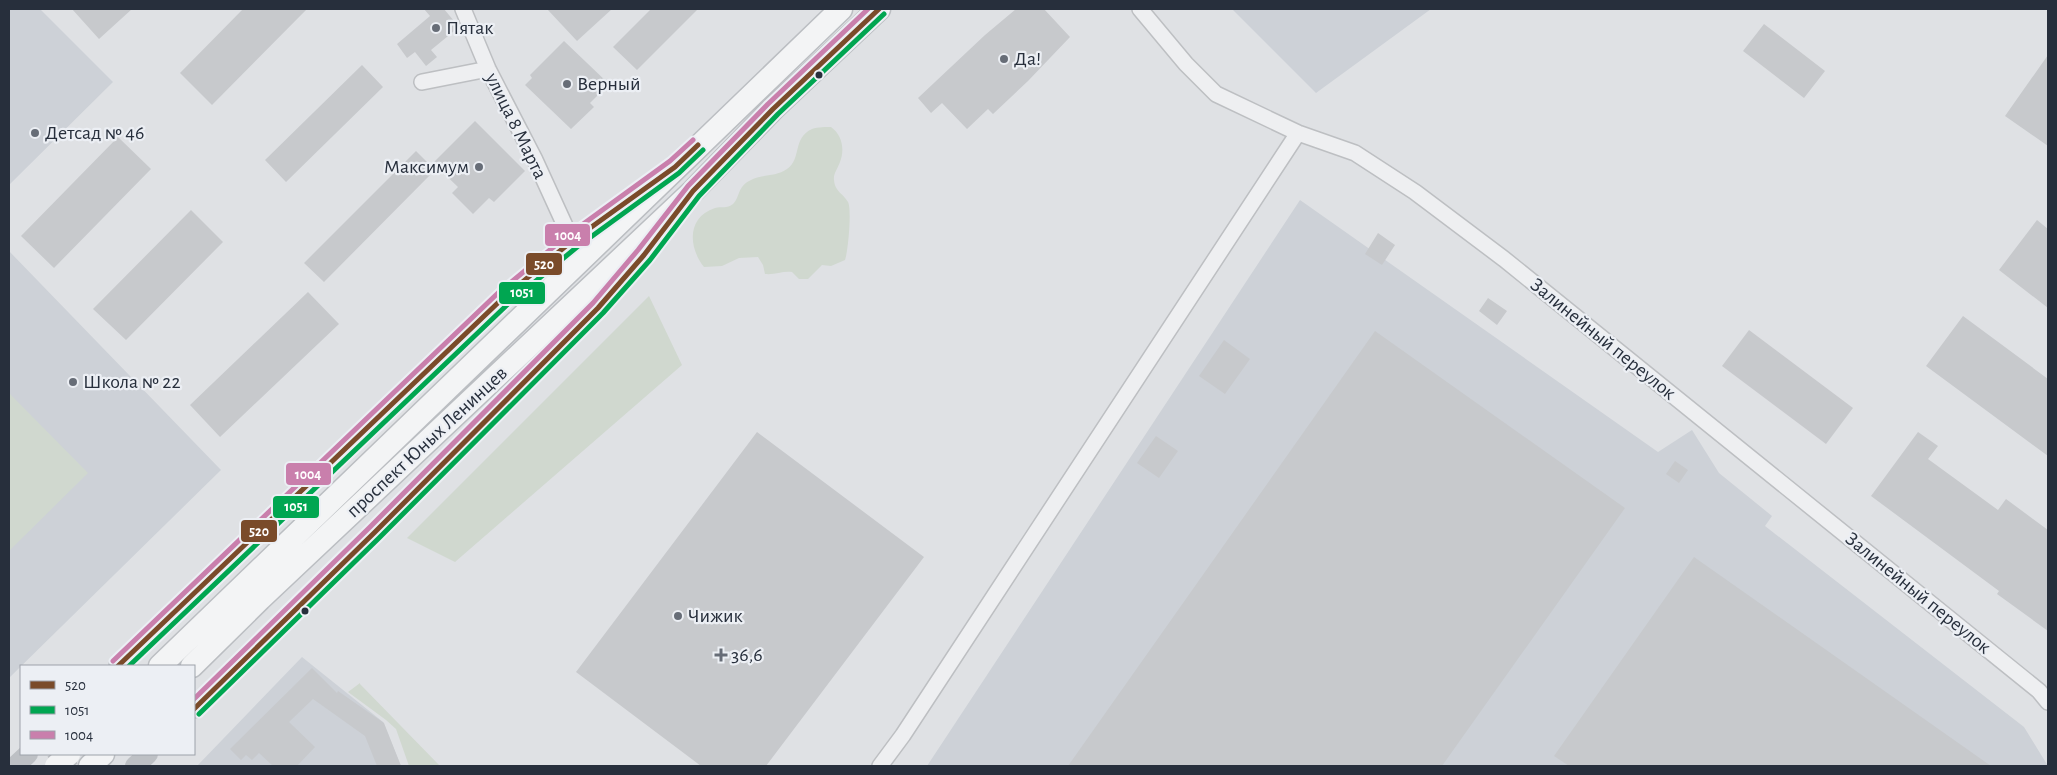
<svg xmlns="http://www.w3.org/2000/svg" width="2057" height="775" viewBox="0 0 2057 775" font-family="'Alegreya Sans',sans-serif">
<style>
.built{fill:#cdd1d7}
.green{fill:#d0d8cf}
.building{fill:#c7c9cc}
.lines{fill:none;stroke-linecap:round;stroke-linejoin:round}
.minor-casing{stroke:#bdbfc2;stroke-width:18}
.primary-casing{stroke:#bbbec2;stroke-width:25}
.minor{stroke:#eeeff1;stroke-width:15}
.secondary{stroke:#bdc0c4;stroke-width:20}
.primary{stroke:#f3f4f5;stroke-width:22}
.primary-bridge-casing{stroke:#bbbec2;stroke-width:25;stroke-linecap:butt}
.primary-bridge{stroke:#f3f4f5;stroke-width:22}
.bus-1-casing{stroke:#eceff4;stroke-width:9}
.bus-2-casing{stroke:#eceff4;stroke-width:9}
.bus-3-casing{stroke:#eceff4;stroke-width:9}
.bus-1{stroke:#7a4b2a;stroke-width:5}
.bus-2{stroke:#00a651;stroke-width:5}
.bus-3{stroke:#c97fac;stroke-width:5}
.poi-dot{fill:#676d77;stroke:#eceff4;stroke-width:2}
.bus-dot{fill:#272f3c;stroke:#eceff4;stroke-width:2}
.labels{text-anchor:middle;dominant-baseline:central;stroke-width:4.5;stroke-linejoin:round;paint-order:stroke}
.poi-label{font-size:20px;fill:#272f3c;stroke:#eceff4;text-anchor:start}
.street-label{font-size:20px;fill:#272f3c;stroke:#eceff4}
.line-badge{stroke:#eceff4;stroke-width:2}
.badge-label{font-size:14px;text-anchor:middle;font-weight:bold;fill:#fff}
</style>
<rect width="100%" height="100%" fill="#dfe1e4"/>
<path class="built" d="M9,9H40L113,82L9,185Z
M1232,9H1431L1316,93Z
M1300,200L1658,452L1692,430L1719,473L1772,516L1765,526L2024,727L2048,766H927Z
M9,251L221,470L9,678Z
M302,657L383,722L401,766H197Z"/>
<path class="green" d="M831,127C842,135 845,149 840,162C838,168 833,174 834,180C835,192 843,193 848,202C852,209 848,252 845,260L831,266L822,265L808,279H799L792,272C782,271 775,275 765,274L763,265L758,257L739,258L722,266L704,267C688,247 687,217 715,208C721,206 727,209 733,204C740,198 737,186 751,180C762,174 776,177 787,169C802,159 792,138 812,129C818,127 826,127 831,127Z
M649,296L682,365L455,562L407,538Z
M9,393L88,473L9,551Z
M360,683V684L440,766H409L396,729L386,720L348,692Z"/>
<path class="building" d="M72,9H132L99,39Z
M243,9H307L212,105L180,73Z
M424,9H444L459,27L431,50L437,57L426,66L415,52L407,58L397,44L430,16Z
M547,9H612L577,41Z
M651,9H698L637,70L613,47Z
M1016,9H1044L1070,37L1028,81L993,114L988,109L967,129L942,103L931,113L918,98L985,35Z
M1764,24L1825,71L1804,98L1743,51Z
M564,41L609,84L590,103L594,107L571,129L525,85L532,78L530,75Z
M2048,55V146L2005,116Z
M362,65L383,87L286,182L265,160Z
M475,121L525,171L494,202L489,198L473,214L452,193L458,187L433,163Z
M118,137L151,169L54,268L21,236Z
M416,151L435,170L324,282L304,263Z
M191,210L223,242L126,340L93,309Z
M2037,220L2048,229V308L1999,270Z
M1378,233L1395,245L1382,265L1365,254Z
M308,292L339,324L220,437L190,405Z
M1488,298L1507,311L1497,325L1479,311Z
M1963,316L2048,379V456L1926,366Z
M1749,330L1853,408L1826,444L1722,366Z
M1375,331L1625,508L1442,766H1068Z
M1224,340L1250,359L1225,394L1199,376Z
M757,432L924,557L766,766H701L576,672Z
M1918,432L1938,446L1928,459L1998,510L2006,499L2048,530V631L1997,594L1999,591L1871,496Z
M1156,436L1178,451L1159,478L1137,463Z
M1675,461L1688,470L1679,483L1666,474Z
M1694,557L1991,766H1569L1554,756Z
M312,668L337,693L338,691L384,723L401,766H377L365,736L313,699L289,722L315,747L297,766H273L259,753L252,760L246,755L241,760L230,749Z"/>
<g class="lines">
<defs>
<path id="minor" d="M463,9L488,69L535,160L572,241
M1140,9L1186,64L1216,94L1298,133L1355,153L1415,192L1504,259L2039,691L2048,702
M422,82L488,69
M880,766L903,735L1298,133"/>
<path id="primary" d="M160,666L841,9
M192,666L260,599L693,191L773,109L879,9
M90,766L103,754"/>
</defs>
<use href="#minor" class="minor-casing"/>
<use href="#primary" class="primary-casing"/>
<use href="#minor" class="minor"/>
<path class="secondary" d="M118,666L503,298L572,241L641,192
M194,709L374,533L598,308L664,228
M15,766L28,754
M135,766L148,754"/>
<use href="#primary" class="primary"/>
<defs>
<path id="primary-bridge" d="M56,766L69,754"/>
</defs>
<use href="#primary-bridge" class="primary-bridge-casing"/>
<use href="#primary-bridge" class="primary-bridge"/>
<defs>
<path id="bus-1" d="M118,666L503,298L572,241L675,167L698,145
M194,709L374,533L598,308L644,255L693,191L773,109L879,9"/>
<path id="bus-2" d="M129,666L508,304L577,247L679,173L703,150
M199,714L379,538L603,313L650,260L699,196L778,114L884,14"/>
<path id="bus-3" d="M113,661L498,293L568,235L670,161L693,140
M194,699L369,528L593,303L638,250L688,186L768,104L868,9"/>
</defs>
<use href="#bus-1" class="bus-1-casing"/>
<use href="#bus-2" class="bus-2-casing"/>
<use href="#bus-3" class="bus-3-casing"/>
<use href="#bus-1" class="bus-1"/>
<use href="#bus-2" class="bus-2"/>
<use href="#bus-3" class="bus-3"/>
</g>
<g class="poi-dot">
<circle cx="436" cy="28" r="5"/>
<circle cx="1004" cy="59" r="5"/>
<circle cx="567" cy="84" r="5"/>
<circle cx="35" cy="133" r="5"/>
<circle cx="479" cy="167" r="5"/>
<circle cx="73" cy="382" r="5"/>
<circle cx="678" cy="616" r="5"/>
<path d="M718.5 647.5h5v5h5v5h-5v5h-5v-5h-5v-5h5z"/>
</g>
<g class="bus-dot">
<circle cx="819" cy="75" r="4.5"/>
<circle cx="305" cy="611" r="4.5"/>
</g>
<g class="labels">
<g class="poi-label">
<text x="446" y="28">Пятак</text>
<text x="1014" y="59">Да!</text>
<text x="577" y="84">Верный</text>
<text x="45" y="133">Детсад № 46</text>
<text x="469" y="167" text-anchor="end">Максимум</text>
<text x="83" y="382">Школа № 22</text>
<text x="688" y="616">Чижик</text>
<text x="731" y="655">36,6</text>
</g>
<g class="street-label">
<text transform="translate(516 126) rotate(64)">улица 8 Марта</text>
<text transform="translate(1603 339) rotate(39)">Залинейный переулок</text>
<text transform="translate(427 442) rotate(-43)">проспект Юных Ленинцев</text>
<text transform="translate(1918 593) rotate(39)">Залинейный переулок</text>
</g>
</g>
<g class="line-badge">
<rect x="544" y="223" width="47" height="24" rx="5" fill="#c97fac"/>
<rect x="525" y="252" width="38" height="24" rx="5" fill="#7a4b2a"/>
<rect x="498" y="281" width="48" height="24" rx="5" fill="#00a651"/>
<rect x="285" y="462" width="47" height="24" rx="5" fill="#c97fac"/>
<rect x="272" y="495" width="48" height="24" rx="5" fill="#00a651"/>
<rect x="240" y="519" width="38" height="24" rx="5" fill="#7a4b2a"/>
</g>
<g class="badge-label">
<text x="568" y="240">1004</text>
<text x="544" y="269">520</text>
<text x="522" y="297">1051</text>
<text x="308" y="479">1004</text>
<text x="296" y="511">1051</text>
<text x="259" y="536">520</text>
</g>
<rect width="2057" height="775" fill="none" stroke="#272f3c" stroke-width="20"/>
<rect x="20" y="665" width="175" height="90" fill="#eceff4" stroke="#9da2aa"/>
<rect x="30" y="681" width="25" height="8" fill="#7a4b2a" stroke="#9da2aa"/>
<text x="65" y="690" font-size="15" fill="#272f3c">520</text>
<rect x="30" y="706" width="25" height="8" fill="#00a651" stroke="#9da2aa"/>
<text x="65" y="715" font-size="15" fill="#272f3c">1051</text>
<rect x="30" y="731" width="25" height="8" fill="#c97fac" stroke="#9da2aa"/>
<text x="65" y="740" font-size="15" fill="#272f3c">1004</text>
</svg>
